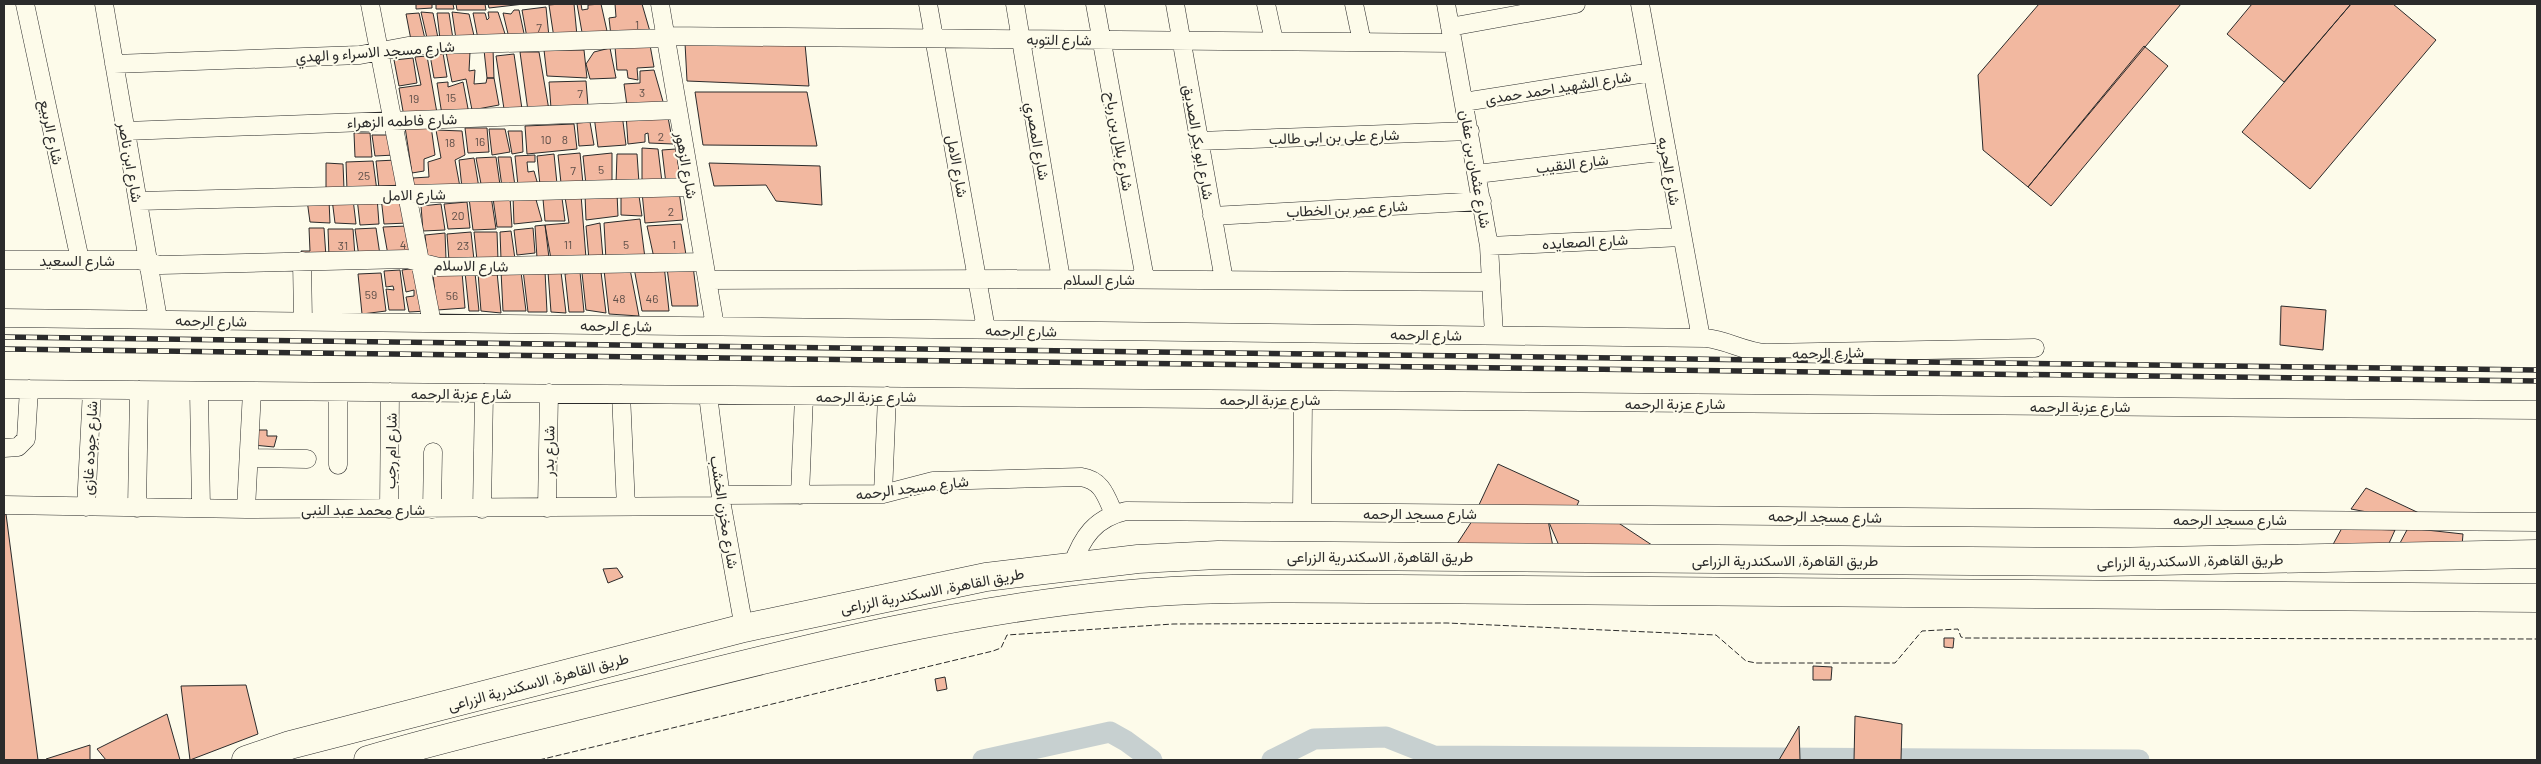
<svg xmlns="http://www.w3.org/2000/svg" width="2541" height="764" viewBox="0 0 2541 764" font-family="Barlow,Vazirmatn,sans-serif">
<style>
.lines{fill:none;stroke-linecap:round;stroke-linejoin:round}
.canal{stroke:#c7d0d0;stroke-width:21}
.building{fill:#f2b8a0;stroke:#2b2b2b}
.minor-casing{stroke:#2b2b2b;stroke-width:19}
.trunk-casing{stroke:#2b2b2b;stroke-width:29}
.minor{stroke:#fdfbea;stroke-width:18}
.trunk{stroke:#fdfbea;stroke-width:28}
.rail-casing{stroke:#2b2b2b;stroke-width:5.5}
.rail{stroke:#fdfbea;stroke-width:4;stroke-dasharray:11;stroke-linecap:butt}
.fence{stroke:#2b2b2b;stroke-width:1;stroke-dasharray:6 2.5;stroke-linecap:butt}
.labels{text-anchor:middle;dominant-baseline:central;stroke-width:4;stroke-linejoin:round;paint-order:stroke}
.number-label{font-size:12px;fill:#5d4e48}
.street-label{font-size:15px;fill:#2b2b2b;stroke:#fdfbea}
</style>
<rect width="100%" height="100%" fill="#fdfbea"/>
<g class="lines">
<path class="canal" d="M983,760L1110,732L1126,741L1152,760
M1272,760L1314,739L1386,737L1434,756L2139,760"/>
</g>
<path class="building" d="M416,4H432V8L416,9Z
M436,4H453L454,9H436Z
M456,4H485L486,10H457Z
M488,4H524L489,8Z
M560,4H574L577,36L554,38L549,5Z
M577,4H581L582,10L588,9V5L601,4L607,31L583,38Z
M615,4H642L651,35L611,36L609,18L616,17Z
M2039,4H2181L2028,187L1983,150L1978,75Z
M2252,4H2351L2284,82L2227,34Z
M2351,4H2393L2436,40L2310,189L2242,132Z
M546,7L549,37L527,38L522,10Z
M514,10H519L525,38H509L503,13L511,14Z
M421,12L433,13L438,38H427Z
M452,12L469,14L475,40L456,39Z
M488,12H498L506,37L478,39L473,13H485L487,20L489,18Z
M419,13L425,39L411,40L406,14Z
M437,13H449L453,39H440Z
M685,43L805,44L809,86L687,81Z
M650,45L654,67L637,68L638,80L628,78L627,70H617L615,47Z
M2144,46L2168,66L2051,206L2028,187Z
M610,48L616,78L590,79L586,64L594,52Z
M493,49L494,78H487L484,50Z
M544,50H584L587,78L547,76Z
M446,52H470L469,71L475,70L474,84L486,83L487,78H494L499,105L472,110L466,79L452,82Z
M520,52H539L549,110L528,111Z
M443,53L447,77L434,78L430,55Z
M514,54L522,109H504L496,56Z
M427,56L437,113L404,117L399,88L421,85L415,57Z
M413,58L417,83L399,86L394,60Z
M654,70L664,105L627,106L624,84L640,83V71Z
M586,81L588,106L551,108L549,82Z
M448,82V87L463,82L469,114L442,115L437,83Z
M695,92H807L817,146L703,145Z
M667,112L673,144L649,143L648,133L645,134V142L628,144L626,114Z
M622,114L626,145L598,147L594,116Z
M590,122L594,145L579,146L577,123Z
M574,124L577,149L527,154L525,126Z
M431,126L435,155L424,159V171L412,173L405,127Z
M465,128H487L489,152L468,153Z
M489,129H505L510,152L492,155Z
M436,130L462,131L465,155L455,160L460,187L414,190L413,178L429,177L428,162L441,158Z
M508,131H522L523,152L512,154Z
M354,133H370L372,157H355Z
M372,135H393L395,155L375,156Z
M642,148L658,149L662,182L642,183Z
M676,149L681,183L666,184L662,150Z
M580,153L583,184L561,183L558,155Z
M612,153V184L586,185L583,156Z
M554,154L557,184L540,185L537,156Z
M617,154H637L639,183L616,184Z
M535,155V162H527L528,172L534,171L538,185L518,186L515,156Z
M496,157L500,185L482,189L476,158Z
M498,157H511L515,186L502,187Z
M474,158L479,188H462L459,160Z
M396,160L401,190L379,188L376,161Z
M373,161L377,191L347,190L346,162Z
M326,163L343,164L344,189L326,188Z
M709,163L820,166L822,205L776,201L766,185L714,186Z
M679,191L683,220L645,223L642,192Z
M617,193L618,216L586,220L585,195Z
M581,195L586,258L551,259L545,225L569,223L565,197Z
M621,195L639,196L642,216L621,215Z
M491,196L496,229L473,230L469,198Z
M513,196H535L542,221L514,224Z
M377,197L379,224L360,225L357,198Z
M381,197H403L408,223L384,224Z
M510,197L512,227H497L493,198Z
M562,198L565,221H545L543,199Z
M332,199H353L356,224L335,223Z
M307,200H329L330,223L310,222Z
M467,202L470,228L448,229L444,204Z
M441,204L445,230L423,231L421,206Z
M640,219L645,258L606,260L604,223Z
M600,223L603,258L589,260L586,226Z
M681,224L686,255L654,258L647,226Z
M545,225L549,258H537L535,226Z
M407,226L413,256L388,255L383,227Z
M309,228H324L326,257L304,258L301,251H310Z
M376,228L380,255L359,257L355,229Z
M533,228L535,253L517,255L514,230Z
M328,229H353L355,256L329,257Z
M511,231L515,259H501L500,232Z
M471,232L474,260L449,261L447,234Z
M474,232H497L498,260H477Z
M445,233L446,259L428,261L425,235Z
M664,265L669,311H642L634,268Z
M693,266L698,306H672L667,268Z
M417,268L427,311L409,312L406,297L414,296V290L406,292L402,270Z
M630,269L639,316L609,314L604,270Z
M400,270L405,310H389L386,289L394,290L393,286L386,287L384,271Z
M523,270L545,271L547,312H528Z
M501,271L521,272L526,311H503Z
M462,272L465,308L437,310L433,275Z
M465,272L475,273L479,311H469Z
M497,272L501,313L481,311L478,273Z
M548,272H561L566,313L551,312Z
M580,272L584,312H569L565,274Z
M601,272L606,313L586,310L582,273Z
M381,273L386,311L362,314L358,274Z
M2281,306L2326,310L2323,350L2280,345Z
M254,430H267V436H277L274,447L253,445Z
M1498,464L1579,501L1573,514L1478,507Z
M2366,488L2419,513L2416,521L2351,509Z
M4,514H6L38,760H4Z
M1474,518L1548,520L1553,547L1457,544Z
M1548,520L1617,522L1661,551L1560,548Z
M2342,528L2395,530L2386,550H2330Z
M2408,528L2463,534L2462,546L2400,543Z
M617,568L623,577L608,583L603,569Z
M1944,638H1954L1953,648L1944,647Z
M1813,666L1832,667L1831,680H1813Z
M945,677L947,689L937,691L935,679Z
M246,685L258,734L190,760L181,686Z
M167,714L180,760H106L97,749Z
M1855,716L1902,724L1901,760H1854Z
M1799,726L1800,760H1779Z
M90,745V760H46V759Z"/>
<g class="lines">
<defs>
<path id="minor" d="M25,4L80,260
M104,4L158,319
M370,4L432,323
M660,4L715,326
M928,4L986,329
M1015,4L1061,279
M1095,4L1145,279
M1175,4L1224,280
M1266,4L1274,41
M1354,4L1362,42
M1446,4L1489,246L1494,335
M1640,4L1701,338
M1450,27L1576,4
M665,36L1453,43
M114,64L360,55L408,46L665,38
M1464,102L1652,72
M126,131L678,110
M1199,141L1470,131
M1477,174L1667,151
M138,201L691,187
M1212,216L1482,201
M1489,246L1682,237
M4,260H137L161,265L407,259L439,267L704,262
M302,261L303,321
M707,280L1061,279L1491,282
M4,318L1706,338C1727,340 1745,352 1766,353L2035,348
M4,389L2537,410
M199,391L201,508
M338,392V465
M621,394L626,507
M708,395L722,506L744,628
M4,448L18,447L26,439L29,389
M249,458L307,459
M883,494L887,396
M721,495L883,494L933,481L1081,477C1102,480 1106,496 1114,514
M800,495L804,396
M4,505L246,509L722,506
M86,507L92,390
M137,508L139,390
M547,508L549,393
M246,509L252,391
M389,509L390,392
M432,509L433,452
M482,509L484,393
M1302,512L1303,400
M1072,566C1082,537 1095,518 1126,511L2537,522"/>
<path id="trunk" d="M246,760L290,745L744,628L986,577L1138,559L1218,555L2105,562L2537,554
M368,760C462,732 559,711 654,687C808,648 961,610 1119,595C1212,586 1306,589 1399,589L2537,598"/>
</defs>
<use href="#minor" class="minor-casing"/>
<use href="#trunk" class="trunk-casing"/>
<use href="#minor" class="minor"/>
<use href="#trunk" class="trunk"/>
<defs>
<path id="rail" d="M4,337L2537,370
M4,349L2537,381"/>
</defs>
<use href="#rail" class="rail-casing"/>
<use href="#rail" class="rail"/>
<path class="fence" d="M539,760L993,651L1001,648L1007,635L1173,624L1447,623L1716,635L1746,661L1756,663H1895L1922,631L1958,629L1961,637L1965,638L2537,639"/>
</g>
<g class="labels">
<g class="number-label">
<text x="637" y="24">1</text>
<text x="539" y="27">7</text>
<text x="642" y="92">3</text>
<text x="580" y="93">7</text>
<text x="451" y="97">15</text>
<text x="414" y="98">19</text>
<text x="661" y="136">2</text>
<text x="546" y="139">10</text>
<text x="565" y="139">8</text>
<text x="480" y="141">16</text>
<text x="450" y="142">18</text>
<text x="601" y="169">5</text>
<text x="573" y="170">7</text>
<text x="364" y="175">25</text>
<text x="671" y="211">2</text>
<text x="458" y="215">20</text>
<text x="403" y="244">4</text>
<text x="568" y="244">11</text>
<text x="626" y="244">5</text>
<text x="674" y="244">1</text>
<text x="343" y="245">31</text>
<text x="463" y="245">23</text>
<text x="371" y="294">59</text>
<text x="452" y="295">56</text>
<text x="619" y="298">48</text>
<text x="652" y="298">46</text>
</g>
<g class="street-label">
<text transform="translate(1059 39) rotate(1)">شارع التوبه</text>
<text transform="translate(375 51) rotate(-4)">شارع مسجد الاسراء و الهدي</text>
<text transform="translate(1558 87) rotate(-9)">شارع الشهيد احمد حمدى</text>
<text transform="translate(402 120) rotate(-2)">شارع فاطمه الزهراء</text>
<text transform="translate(52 132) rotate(78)">شارع الربيع</text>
<text transform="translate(1334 136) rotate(-2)">شارع على بن ابى طالب</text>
<text transform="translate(1038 141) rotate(80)">شارع المصري</text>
<text transform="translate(1120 141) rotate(80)">شارع بلال بن رباح</text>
<text transform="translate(1199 142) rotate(80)">شارع ابو بكر الصديق</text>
<text transform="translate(131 162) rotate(80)">شارع ابن ناصر</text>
<text transform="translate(1572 163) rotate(-7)">شارع النقيب</text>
<text transform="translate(687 165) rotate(80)">شارع الزهور</text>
<text transform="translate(958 166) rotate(80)">شارع الامل</text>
<text transform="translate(1476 169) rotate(80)">شارع عثمان بن عفان</text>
<text transform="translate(1670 171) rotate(80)">شارع الحريه</text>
<text transform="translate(414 194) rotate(-1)">شارع الامل</text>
<text transform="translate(1347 208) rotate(-3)">شارع عمر بن الخطاب</text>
<text transform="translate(1585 241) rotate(-3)">شارع الصعايده</text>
<text x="77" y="260">شارع السعيد</text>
<text transform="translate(471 265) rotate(1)">شارع الاسلام</text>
<text x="1099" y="279">شارع السلام</text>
<text transform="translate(211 320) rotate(1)">شارع الرحمه</text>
<text transform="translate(616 325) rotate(1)">شارع الرحمه</text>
<text transform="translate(1021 330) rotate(1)">شارع الرحمه</text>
<text transform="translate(1426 334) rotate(1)">شارع الرحمه</text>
<text transform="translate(1828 352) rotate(-1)">شارع الرحمه</text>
<text x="461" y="393">شارع عزبة الرحمه</text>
<text x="866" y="396">شارع عزبة الرحمه</text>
<text x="1270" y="399">شارع عزبة الرحمه</text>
<text x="1675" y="403">شارع عزبة الرحمه</text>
<text x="2080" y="406">شارع عزبة الرحمه</text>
<text transform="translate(89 448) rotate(-87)">شارع جوده غازى</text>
<text transform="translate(390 451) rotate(-89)">شارع ام رجب</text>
<text transform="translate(548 451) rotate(-89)">شارع بدر</text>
<text transform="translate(912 487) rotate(-7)">شارع مسجد الرحمه</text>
<text x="363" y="509">شارع محمد عبد النبى</text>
<text transform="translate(725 512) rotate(81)">شارع مخزن الخشب</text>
<text x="1420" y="513">شارع مسجد الرحمه</text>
<text transform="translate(1825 516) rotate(1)">شارع مسجد الرحمه</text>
<text x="2230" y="519">شارع مسجد الرحمه</text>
<text x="1380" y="556">طريق القاهرة, الاسكندرية الزراعى</text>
<text x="1785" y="560">طريق القاهرة, الاسكندرية الزراعى</text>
<text transform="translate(2190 560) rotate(-1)">طريق القاهرة, الاسكندرية الزراعى</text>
<text transform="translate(932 590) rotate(-11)">طريق القاهرة, الاسكندرية الزراعى</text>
<text transform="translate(538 681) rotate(-15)">طريق القاهرة, الاسكندرية الزراعى</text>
</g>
</g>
<rect width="2541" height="764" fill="none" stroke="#2b2b2b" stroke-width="10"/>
</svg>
